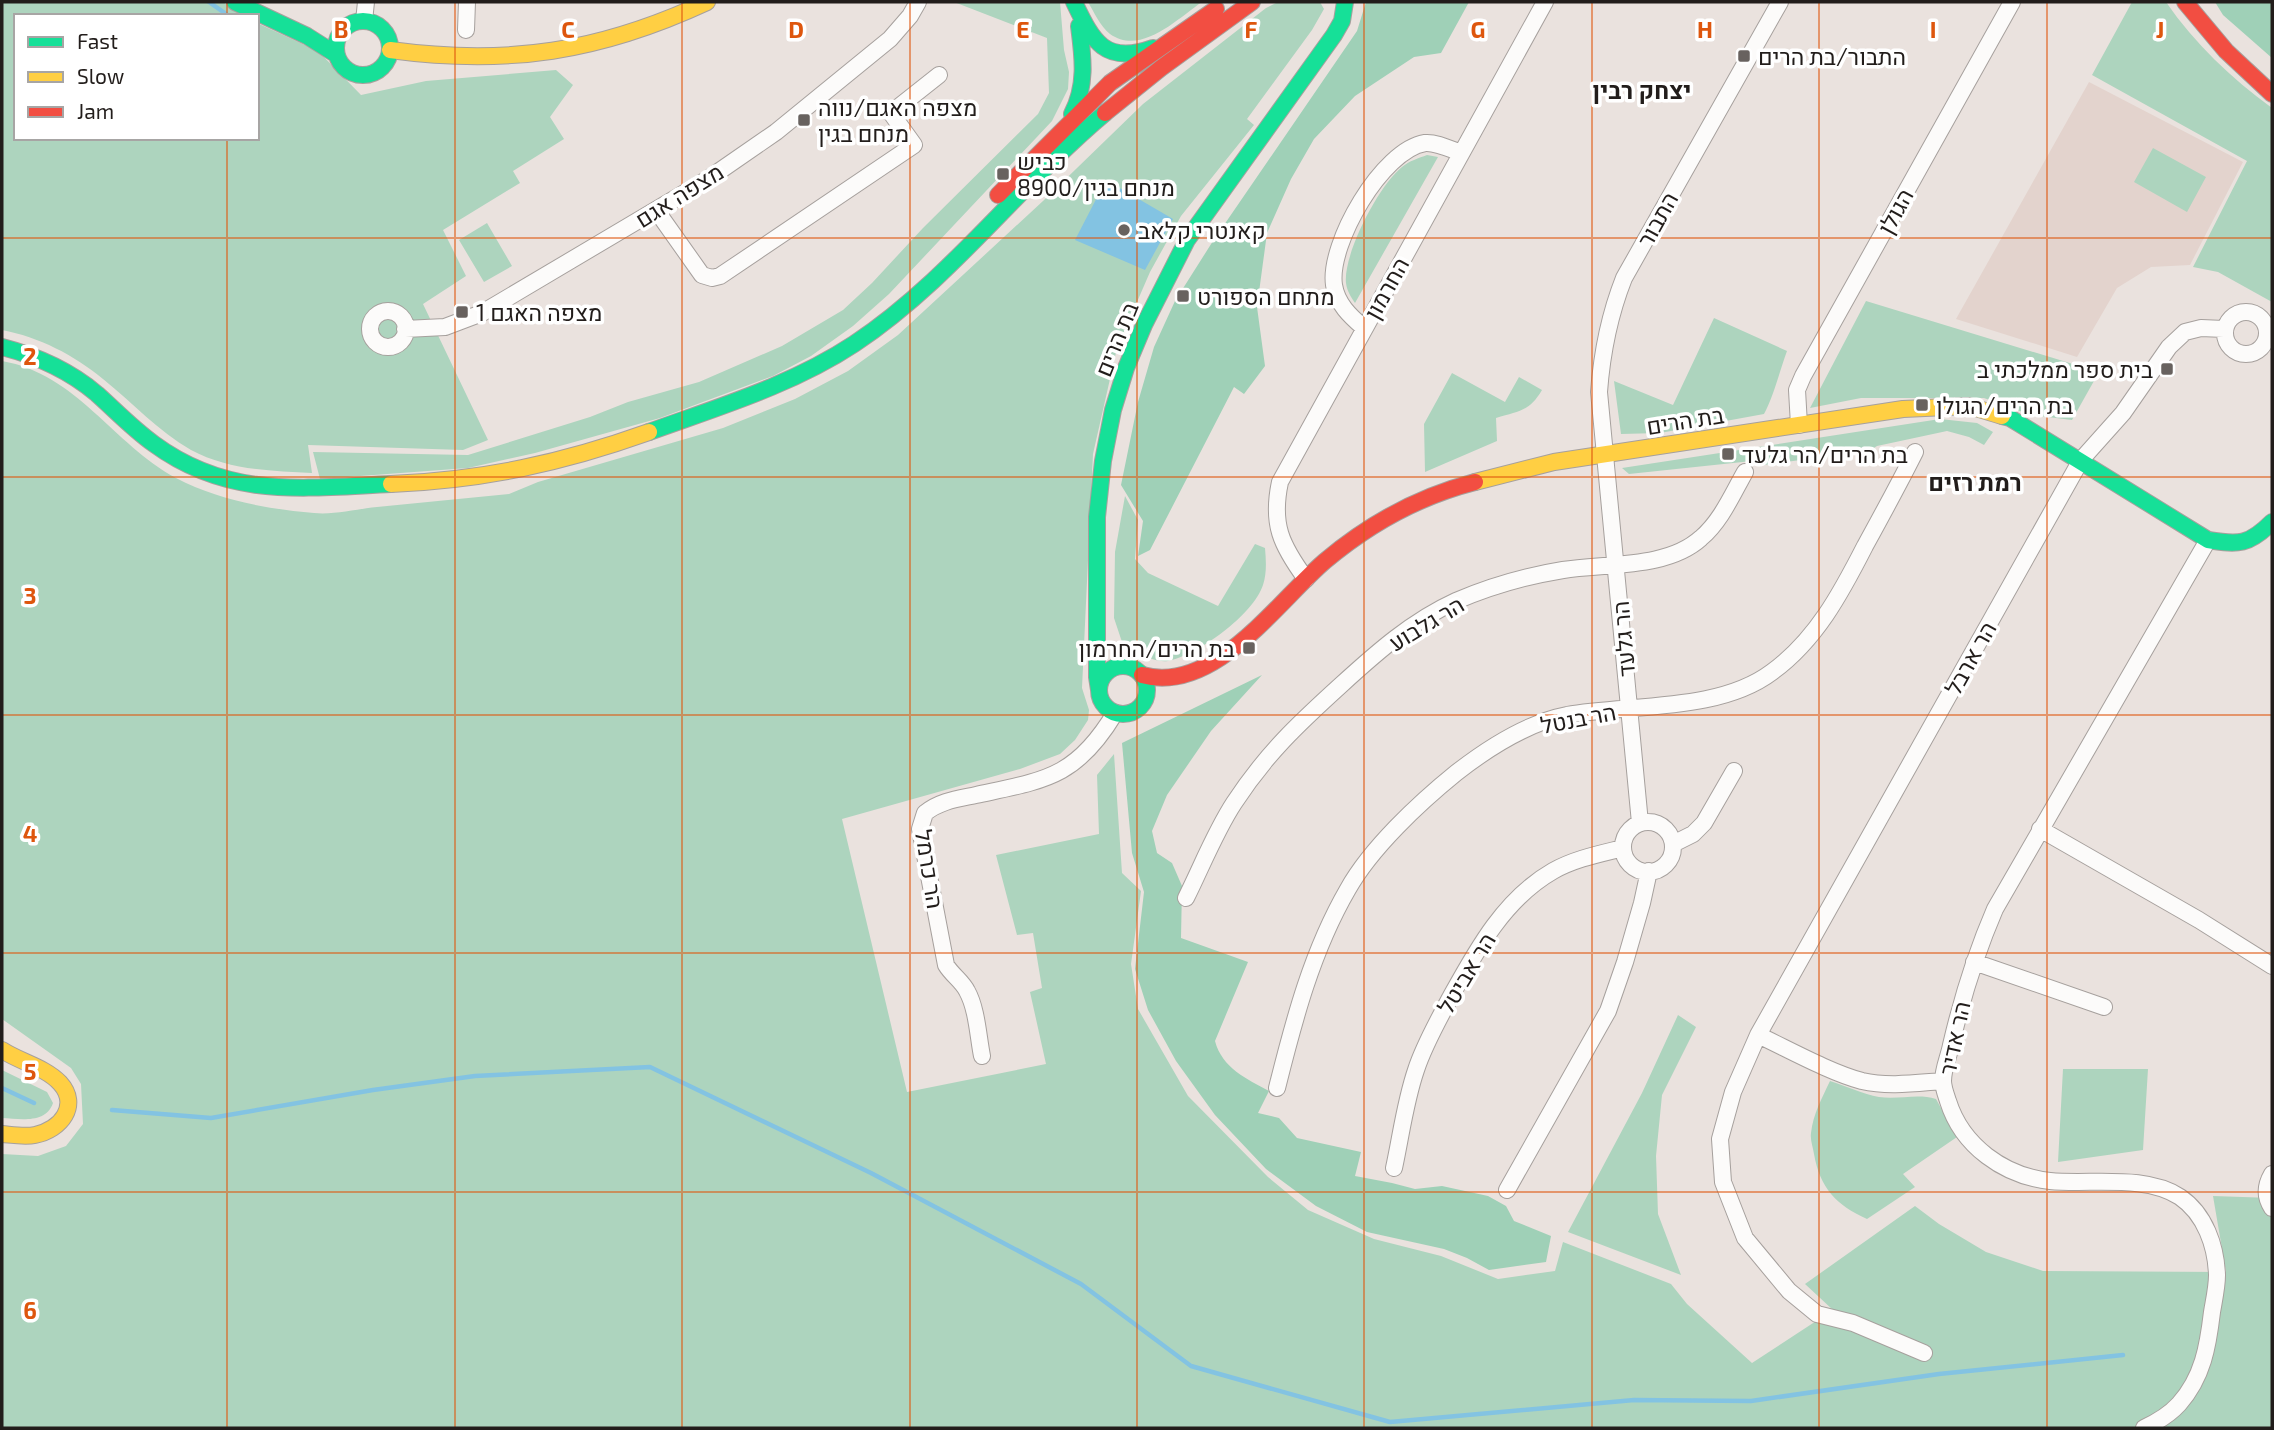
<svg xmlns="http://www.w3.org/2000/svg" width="2274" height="1430" viewBox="0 0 2274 1430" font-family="'Exo 2',Heebo,sans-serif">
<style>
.built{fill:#e3d3cd}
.green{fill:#add4be}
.forest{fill:#9fd0b7}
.water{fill:#83c3e2}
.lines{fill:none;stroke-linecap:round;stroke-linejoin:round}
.stream{stroke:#83c3e2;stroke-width:4.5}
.street-casing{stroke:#a6a09d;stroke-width:18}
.fast-casing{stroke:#a6a09d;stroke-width:18}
.slow-casing{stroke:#a6a09d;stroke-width:18}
.jam-casing{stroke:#a6a09d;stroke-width:18}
.street{stroke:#fcfbfa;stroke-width:16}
.fast{stroke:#16e098;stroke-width:16}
.slow{stroke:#ffcf43;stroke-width:16}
.jam{stroke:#f24e42;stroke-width:16}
.grid{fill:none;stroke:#de560d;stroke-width:2;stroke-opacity:0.55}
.poi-dot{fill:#68625f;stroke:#fff;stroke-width:2.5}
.labels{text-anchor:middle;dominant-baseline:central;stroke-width:7;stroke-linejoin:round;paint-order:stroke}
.poi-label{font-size:23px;fill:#221d1b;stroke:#fff;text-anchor:start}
.street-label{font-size:23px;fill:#221d1b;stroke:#fff}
.neighbourhood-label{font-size:24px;font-weight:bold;fill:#221d1b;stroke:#fff}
.grid-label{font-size:23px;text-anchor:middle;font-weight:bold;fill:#de560d;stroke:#fff;stroke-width:7;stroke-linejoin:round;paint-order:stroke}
</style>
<rect width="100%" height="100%" fill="#eae2de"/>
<path class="built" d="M2089,82L2243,162L2190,265L2151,267L2117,288L2077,357L1956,319Z"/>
<path class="green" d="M2,2H223L245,16H16V138H257V23L318,51L361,95L426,81L556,70L573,85L550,117L564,139L513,171L520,183L443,230L466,276L423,304L488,440L463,450L308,445L312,473C271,471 228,470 191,450C158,431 133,403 103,379C74,355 39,337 2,330Z
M954,2H1060L1064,50L1069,72L1068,89L1052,121L889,294L853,326L811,356L773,376L660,418L535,453L468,468L320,479L313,452L468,455L590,417L628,402L699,382L782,346L843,310L872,283L923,228L1038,114L1049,93L1047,38Z
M1088,2H1202C1177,19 1141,56 1110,34C1100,26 1094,12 1088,2Z
M1278,2H1320L1324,9L1312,30L1247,119L1254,125L1181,216L1150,272L1117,348L1093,454L1082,688L1089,710L1088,720L1075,740L1060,754L1020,769L842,819L907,1092L1046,1064L1030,992L1042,988L1033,933L1017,935L996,855L1099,834L1097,775L1114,754L1122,873L1141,891L1131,964L1138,1009L1188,1096L1268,1177L1308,1210L1374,1239L1441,1256L1498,1279L1555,1271L1563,1242L1671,1284L1687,1304L1752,1363L1833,1310L1805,1284L1915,1206L1939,1224L1986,1252L2043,1271L2226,1272L2213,1196L2272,1198V1428H2V1154L38,1156L66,1146L83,1124L81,1084L71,1068L2,1019V361C77,374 113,444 176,478C218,500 267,509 314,513C334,515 357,509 377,507C421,503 465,498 509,494L538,482L723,428L795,399L848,371L898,335L1043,201L1143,104L1266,8Z
M2132,2H2166C2195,44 2231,78 2272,108V302L2218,272L2193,267L2247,161L2092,75Z
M2153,148L2206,177L2187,212L2134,182Z
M1427,155L1438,157L1355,303C1351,297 1347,291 1346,283C1343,254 1379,185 1402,167C1409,161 1419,158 1427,155Z
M487,223L512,266L484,282L459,240Z
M1866,301L2099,372L2072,420L2031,415L1984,398H1861L1810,408Z
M1714,318L1787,351C1780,370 1773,398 1764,414L1660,433L1621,434L1614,381L1673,405Z
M1452,373L1505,402L1519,377L1542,390C1529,412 1519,411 1496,418L1497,441L1425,472L1424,424Z
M1940,419L1977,423L1993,432L1984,445L1969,437L1947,431L1877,446L1869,451L1763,465L1752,461L1629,474L1622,468Z
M1125,496L1138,520L1135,559L1148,573L1218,606L1255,544L1265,548C1266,560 1267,573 1263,585C1253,615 1198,655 1168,661C1153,663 1136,652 1123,645L1114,618L1115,552Z
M1678,1015L1696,1027L1662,1095L1656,1156L1658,1214L1681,1275L1568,1232L1642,1093Z
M2063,1069H2148L2143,1150L2058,1162Z
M2,1070L47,1092L53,1103C46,1124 20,1119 2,1118Z
M1830,1081C1846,1086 1863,1094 1879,1097C1899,1100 1917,1093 1936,1099L1957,1137L1903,1174L1915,1187L1867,1219C1836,1205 1820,1188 1814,1154C1813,1147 1810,1140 1811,1133C1813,1114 1822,1098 1830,1081Z"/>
<path class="forest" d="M1366,2H1469L1441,53L1414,57L1355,96L1314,139L1291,179L1267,233L1257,307L1265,366L1244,394L1234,387L1150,550L1138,556L1143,521L1121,485L1138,402L1154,347L1175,301L1213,241L1357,31Z
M2215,2H2272V58L2223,15Z
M1262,675L1211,731L1167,795L1152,831L1157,853L1172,863L1182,886L1181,938L1248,962L1215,1041C1222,1068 1247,1079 1269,1091L1258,1113L1279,1118L1297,1138L1361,1152L1355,1176L1392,1183L1415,1189L1442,1186L1488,1196L1506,1206L1514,1221L1551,1236L1546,1262L1489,1270L1467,1258L1444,1249L1367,1232L1316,1206L1266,1169L1215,1115L1176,1061L1148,1010L1135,969L1144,892L1132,853L1122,743Z"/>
<path class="water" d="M1106,180L1173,219L1145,270L1075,240Z"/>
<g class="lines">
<path class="stream" d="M209,2L229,16
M2,1088L34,1103
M112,1110L211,1118L373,1090L475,1076L650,1067L871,1173L1081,1284L1191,1366L1390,1422L1634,1400L1751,1401L1939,1374L2123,1355"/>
<defs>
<path id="street" d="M364,21L366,2
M466,30L467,2
M656,210L702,275L712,278L720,276L914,145L891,113L939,75
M370 329a18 18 0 1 1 36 0a18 18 0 1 1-36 0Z
M2225 333a21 21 0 1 1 42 0a21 21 0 1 1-42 0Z
M1364,328C1350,316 1337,304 1334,285C1328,244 1382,150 1425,143C1436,142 1450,149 1461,153
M405,329L445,327L482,313L708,179L776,132L890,39L910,16L918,2
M1799,425L1797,390L1803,376L2012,2
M1306,579C1281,545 1271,524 1280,482L1545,2
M1623 847a25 25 0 1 1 50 0a25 25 0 1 1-50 0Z
M1640,823L1599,392C1602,351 1609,316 1624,278L1780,2
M2040,829L2199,920L2272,966
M1673,844L1693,834L1704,823L1734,771
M1186,898C1202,866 1215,832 1234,803C1266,754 1298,724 1341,685C1376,653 1412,621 1456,601C1491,586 1526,576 1563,570C1606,563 1667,569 1701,538C1721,521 1732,495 1745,472
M1974,962L2104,1007
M1758,1035C1788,1049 1829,1072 1862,1081C1888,1087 1916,1083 1943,1081
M982,1056C978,1036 977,1009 967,991C962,981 952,975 946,965L920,829L925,813C940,801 957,799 976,795C1045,780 1076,778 1115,713
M1277,1088C1294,1020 1312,951 1348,889C1371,848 1419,803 1456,773C1488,748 1526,723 1567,715C1631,704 1719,712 1772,672C1816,640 1841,593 1865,546C1882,515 1899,484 1915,452
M1394,1168C1401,1136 1405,1102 1416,1070C1424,1045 1438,1021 1450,998C1476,951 1504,899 1553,871C1574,859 1599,854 1623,848
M2272,1174C2265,1186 2264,1196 2272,1208
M1507,1190L1608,1011L1625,962L1642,903L1649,871
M1924,1353L1853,1323L1817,1314L1789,1291L1745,1238L1723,1182L1720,1139L1733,1092L1758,1035L2081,460L2123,413L2169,347L2185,332L2201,328L2224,329
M2144,1428C2157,1422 2169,1415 2179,1404C2203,1377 2208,1346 2212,1312C2214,1300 2217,1287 2217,1275C2216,1246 2205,1214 2180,1197C2145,1174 2090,1185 2050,1181C2004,1176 1962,1146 1948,1101C1946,1095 1943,1087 1943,1081C1943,1069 1949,1056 1951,1045C1962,998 1976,953 1995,909L2208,540"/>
<path id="fast" d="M235,2L307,36L337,55
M1074,2C1093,42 1105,65 1153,48
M336 48a27 27 0 1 1 54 0a27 27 0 1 1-54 0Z
M1072,114C1087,85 1083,57 1079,26
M2,347C37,356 70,371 97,394C116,411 133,429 154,444C229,499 303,488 391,484
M2002,416L2010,418L2208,540C2239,545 2249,545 2272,522
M649,432C718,407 792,385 854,344C949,281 1018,186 1105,113
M1099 690a24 24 0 1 1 48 0a24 24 0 1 1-48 0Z
M1099,690L1097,677V517L1103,461L1113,410L1126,368L1144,325L1187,240L1334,35L1342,21L1345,2"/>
<path id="slow" d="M390,50C508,66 599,52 707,2
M1475,482L1554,462L1903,409L1969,406L2002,416
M391,484C484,480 562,463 649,432
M2,1050C20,1062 45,1067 60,1083C80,1105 61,1130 35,1135C25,1137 13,1135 2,1134"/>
<path id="jam" d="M2185,2L2226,51L2272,94
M1105,113L1161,68L1252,2
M998,195L1110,83L1216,9
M1142,675C1214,695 1277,602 1325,561C1369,524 1420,496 1475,482"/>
</defs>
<use href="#street" class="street-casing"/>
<use href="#fast" class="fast-casing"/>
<use href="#slow" class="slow-casing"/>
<use href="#jam" class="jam-casing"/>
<use href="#street" class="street"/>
<use href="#fast" class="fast"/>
<use href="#slow" class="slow"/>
<use href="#jam" class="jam"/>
</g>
<path class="grid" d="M227,2V16M455,2V1428M682,2V1428M910,2V1428M1137,2V1428M1364,2V1428M1592,2V1428M1819,2V1428M2047,2V1428M227,138V1428M2,238H2272M2,477H2272M2,715H2272M2,953H2272M2,1192H2272"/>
<g class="poi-dot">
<rect x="1737" y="49" width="14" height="14" rx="3.5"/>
<rect x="797" y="113" width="14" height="14" rx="3.5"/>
<rect x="996" y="167" width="14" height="14" rx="3.5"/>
<circle cx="1124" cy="230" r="7"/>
<rect x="1176" y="289" width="14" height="14" rx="3.5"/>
<rect x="455" y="305" width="14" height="14" rx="3.5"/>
<rect x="2160" y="362" width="14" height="14" rx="3.5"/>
<rect x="1915" y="398" width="14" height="14" rx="3.5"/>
<rect x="1721" y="447" width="14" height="14" rx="3.5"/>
<rect x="1242" y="641" width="14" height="14" rx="3.5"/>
</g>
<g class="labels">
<g class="poi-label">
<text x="1758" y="56">התבור/בת הרים</text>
<text x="818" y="107">מצפה האגם/נווה<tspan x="818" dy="26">מנחם בגין</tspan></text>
<text x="1017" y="161">כביש<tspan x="1017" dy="26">8900/מנחם בגין</tspan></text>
<text x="1138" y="230">קאנטרי קלאב</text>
<text x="1197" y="296">מתחם הספורט</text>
<text x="476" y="312">מצפה האגם 1</text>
<text x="2153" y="369" text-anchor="end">בית ספר ממלכתי ב</text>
<text x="1936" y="405">בת הרים/הגולן</text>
<text x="1742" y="454">בת הרים/הר גלעד</text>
<text x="1235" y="648" text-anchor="end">בת הרים/החרמון</text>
</g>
<g class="street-label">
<text transform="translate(679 195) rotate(-32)">מצפה אגם</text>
<text transform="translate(1895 211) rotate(-61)">הגולן</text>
<text transform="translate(1657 219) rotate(-61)">התבור</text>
<text transform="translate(1386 288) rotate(-61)">החרמון</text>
<text transform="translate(1116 339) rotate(-68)">בת הרים</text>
<text transform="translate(1685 420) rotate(-9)">בת הרים</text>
<text transform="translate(1426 623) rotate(-31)">הר גלבוע</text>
<text transform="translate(1623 639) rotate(-95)">הר גלעד</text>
<text transform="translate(1970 658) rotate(-61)">הר ארבל</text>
<text transform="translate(1578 718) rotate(-11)">הר בנטל</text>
<text transform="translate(930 869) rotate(81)">הר כרמל</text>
<text transform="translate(1466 973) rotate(-59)">הר אביטל</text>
<text transform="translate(1954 1038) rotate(-78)">הר אדיר</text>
</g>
<g class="neighbourhood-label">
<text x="1642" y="89">יצחק רבין</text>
<text x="1975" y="481">רמת רזים</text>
</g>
</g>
<g class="grid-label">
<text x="341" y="38">B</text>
<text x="568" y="38">C</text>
<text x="796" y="38">D</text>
<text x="1023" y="38">E</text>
<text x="1251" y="38">F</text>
<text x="1478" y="38">G</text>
<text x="1705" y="38">H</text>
<text x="1933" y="38">I</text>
<text x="2160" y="38">J</text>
<text x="30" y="365">2</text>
<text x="30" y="604">3</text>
<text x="30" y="842">4</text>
<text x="30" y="1080">5</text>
<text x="30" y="1319">6</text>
</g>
<rect width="2274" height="1430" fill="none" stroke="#221d1b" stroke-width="7"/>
<rect x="14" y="14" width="245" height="126" fill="#ffffff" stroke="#a7a5a4" stroke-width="2"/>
<rect x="28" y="37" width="35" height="10" fill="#16e098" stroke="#a7a5a4" stroke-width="2"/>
<text x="77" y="49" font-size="21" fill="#221d1b">Fast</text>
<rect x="28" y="72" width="35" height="10" fill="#ffcf43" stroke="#a7a5a4" stroke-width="2"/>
<text x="77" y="84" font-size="21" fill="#221d1b">Slow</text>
<rect x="28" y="107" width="35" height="10" fill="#f24e42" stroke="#a7a5a4" stroke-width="2"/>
<text x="77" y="119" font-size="21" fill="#221d1b">Jam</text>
</svg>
